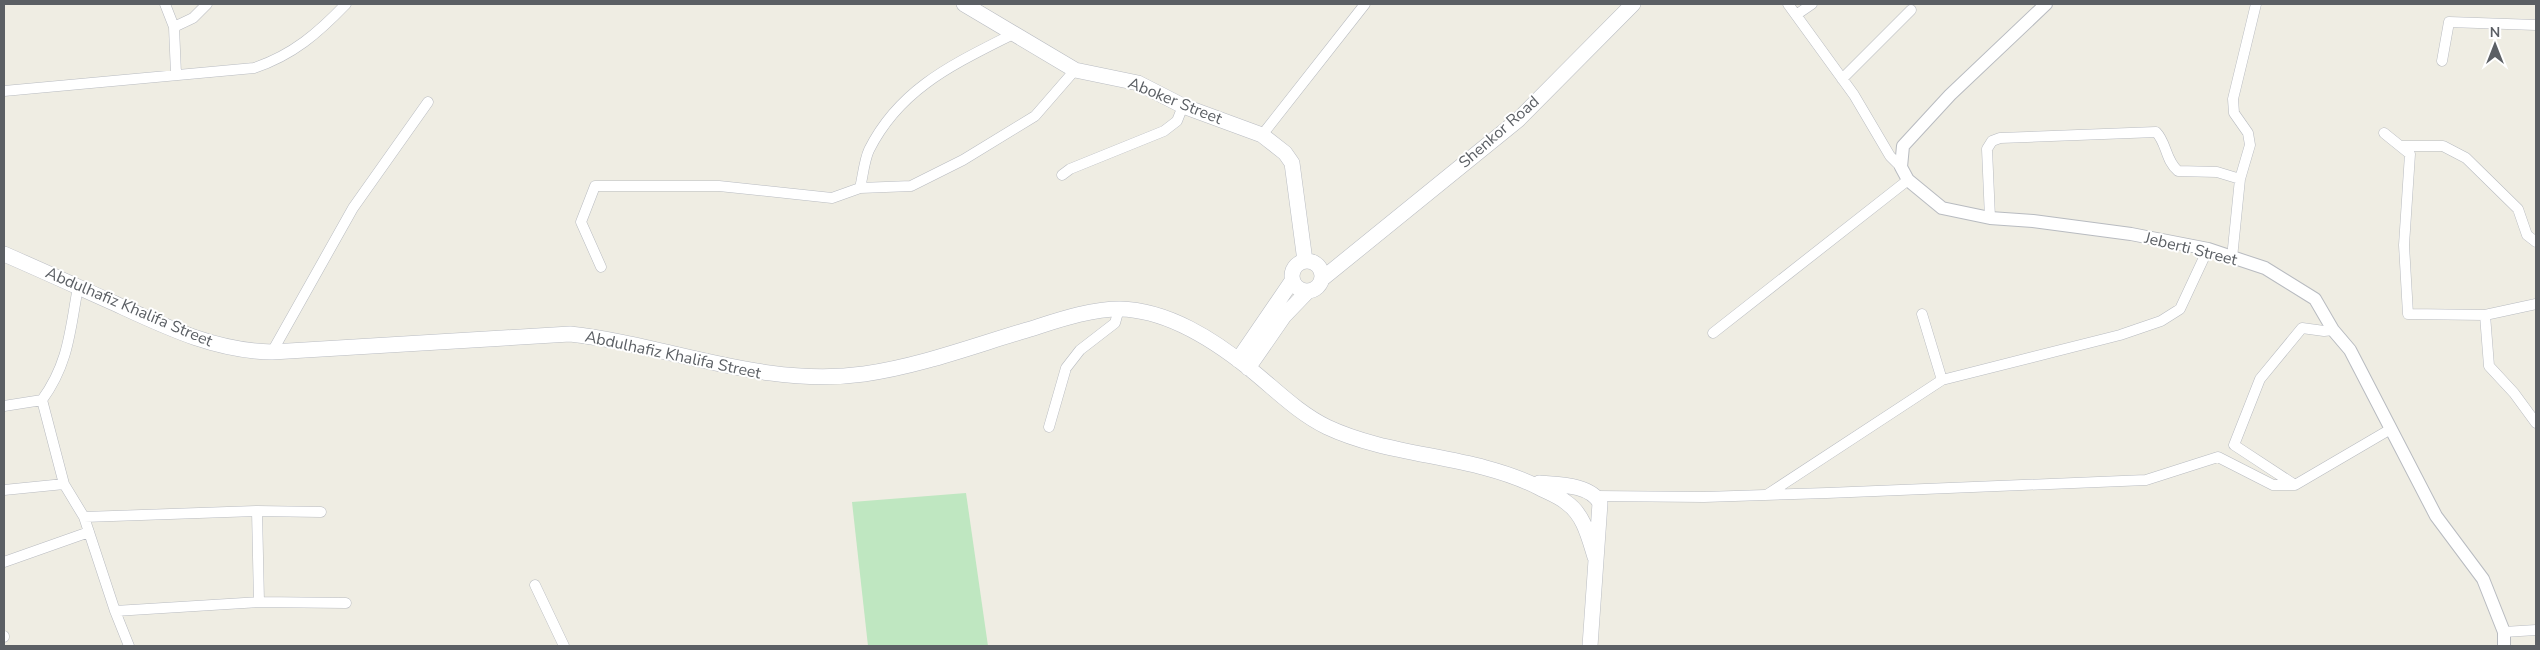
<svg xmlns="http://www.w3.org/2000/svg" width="2540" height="650" viewBox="0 0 2540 650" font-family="'Nunito Sans',sans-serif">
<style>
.green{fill:#bfe7c1}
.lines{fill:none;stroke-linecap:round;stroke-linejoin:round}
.minor-casing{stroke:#b8bbc0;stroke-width:11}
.tertiary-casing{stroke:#b8bbc0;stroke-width:14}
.secondary-casing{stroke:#b9bcc2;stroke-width:16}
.minor{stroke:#fff;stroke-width:10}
.tertiary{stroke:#fff;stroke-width:12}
.secondary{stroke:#fff;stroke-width:15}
.labels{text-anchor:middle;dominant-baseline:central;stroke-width:4;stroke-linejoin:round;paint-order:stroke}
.street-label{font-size:16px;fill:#5b5f64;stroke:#fff}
</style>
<rect width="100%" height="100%" fill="#efede3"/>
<path class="green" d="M966,493L988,646H868L852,502Z"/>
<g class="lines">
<defs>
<path id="minor" d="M165,4L174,27L176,74
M1788,4L1854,95L1890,156L1901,167
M1796,15L1812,4
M174,27L193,18L207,4
M1013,34C954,64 900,88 869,150C864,161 863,176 860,188L911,186L963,160L1035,116L1075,70
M2442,61L2449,22L2536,25
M1842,79L1911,10
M4,91L254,68C293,55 318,33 346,4
M2384,133L2410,154L2404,245L2408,314L2485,315L2536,304
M1262,135L1365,4
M2401,146H2443L2466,158L2518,209L2527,235L2536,242
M1062,175L1070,169L1164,131L1177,121L1183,106
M1990,218L1987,149L1992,141L2000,138L2156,132C2167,143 2165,160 2178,171L2217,172L2240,179
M2232,258L2240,179L2250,145L2248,133L2234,113L2233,99L2256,4
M601,267L581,222L595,186H719L832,198L860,188
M78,287C70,330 69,363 42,400L64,484L84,517L115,611L129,646
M1922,314L1942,380
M2485,315L2489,366L2514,393L2536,423
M2333,330L2324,331L2302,328L2260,379L2234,445L2295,485L2389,430
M1713,333L1908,180
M272,352L353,208L428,102
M4,406L42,400
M1049,427L1066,368L1080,350L1115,323L1119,309
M4,490L64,484
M1768,494L1942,380L2120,335L2161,321L2180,309L2208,249
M1596,496L1704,497L1827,493L2146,480L2218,457L2273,485H2295
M257,511L259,602
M84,517L257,511L321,512
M4,562L89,532
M535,585L564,646
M115,611L259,602L346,603
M2504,632L2536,630
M4,636V637"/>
<path id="tertiary" d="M2046,4L1950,95L1903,146L1901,167L1908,180L1942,208L1990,218L2033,221L2131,234L2208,249L2265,268L2315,299L2333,330L2350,350L2436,516L2483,579L2504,632V646"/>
<path id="secondary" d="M964,4L1075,70L1138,83L1183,106L1262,135L1285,153L1292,163L1305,261
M4,254C41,270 78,287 116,304C166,327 215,351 272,352L570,334C669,345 763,388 864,374C920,366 973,346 1027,330C1056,321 1089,309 1120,309C1168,310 1214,340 1250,369C1275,389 1298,413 1327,427C1393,458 1472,454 1538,487C1547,492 1559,496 1567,503C1584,515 1589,538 1595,557
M1292 276a15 15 0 1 1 30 0a15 15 0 1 1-30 0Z
M1322,279L1518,120L1633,4
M1238,360L1292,281
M1248,368L1284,316L1308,291
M1539,483C1558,485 1590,484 1600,503L1590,646"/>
</defs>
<use href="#minor" class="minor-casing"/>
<use href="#tertiary" class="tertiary-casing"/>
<use href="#secondary" class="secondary-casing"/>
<use href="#minor" class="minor"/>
<use href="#tertiary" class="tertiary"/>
<use href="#secondary" class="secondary"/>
</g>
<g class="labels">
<g class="street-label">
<text transform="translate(1175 101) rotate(22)">Aboker Street</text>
<text transform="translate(1499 132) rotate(-41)">Shenkor Road</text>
<text transform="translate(2191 249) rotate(14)">Jeberti Street</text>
<text transform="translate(129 307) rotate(23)">Abdulhafiz Khalifa Street</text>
<text transform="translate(673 355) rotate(12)">Abdulhafiz Khalifa Street</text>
</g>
</g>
<rect width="2540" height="650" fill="none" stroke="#5b5f64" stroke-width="10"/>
<g transform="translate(2495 45)" stroke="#ffffff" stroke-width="4" paint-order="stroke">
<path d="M0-4L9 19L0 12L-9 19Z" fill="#5b5f64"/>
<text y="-8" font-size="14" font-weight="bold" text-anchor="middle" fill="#5b5f64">N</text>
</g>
</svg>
